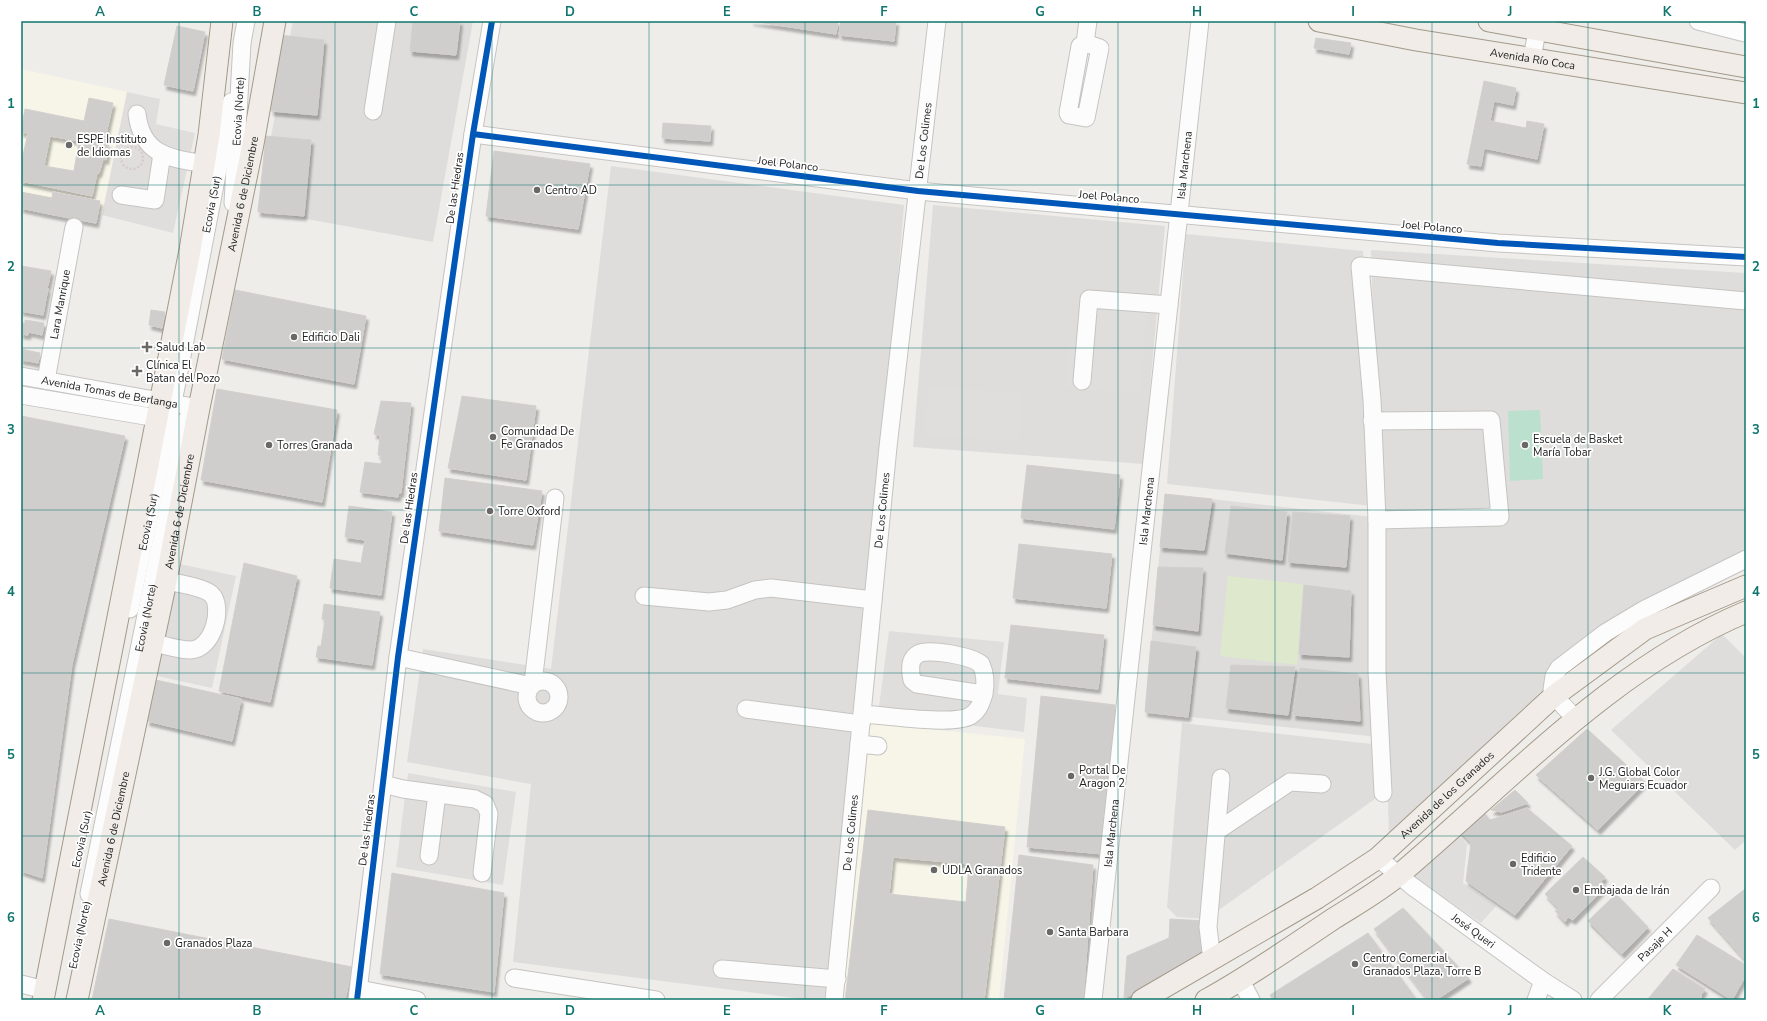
<svg xmlns="http://www.w3.org/2000/svg" width="1767" height="1021" viewBox="0 0 1767 1021" font-family="'Nunito Sans',sans-serif">
<style>
.residential{fill:#dedddb}
.education{fill:#f6f5e8}
.grass{fill:#dde8cd}
.pitch{fill:#bbe0ce}
.parking{fill:#dfdedd}
.building{fill:#d0cecc;stroke:#d2cfcc;fill-rule:evenodd;filter:url(#shadow)}
.lines{fill:none;stroke-linecap:round;stroke-linejoin:round}
.minor-casing{stroke:#c5c4c2;stroke-width:19}
.major-casing{stroke:#a39989;stroke-width:23}
.path{stroke:#d6cbca;stroke-width:2.5;stroke-dasharray:2 2;stroke-linecap:butt}
.minor{stroke:#fdfcfc;stroke-width:17}
.major{stroke:#f1ece7;stroke-width:21}
.cycleway-casing{stroke:#fff;stroke-width:8}
.cycleway{stroke:#0057b8;stroke-width:6}
.grid{fill:none;stroke:#0f766e;stroke-width:1;stroke-opacity:0.55}
.poi-dot{fill:#696867;stroke:#fff;stroke-width:1.5}
.labels{text-anchor:middle;dominant-baseline:central;stroke-width:3.5;stroke-linejoin:round;paint-order:stroke}
.street-label{font-size:11px;fill:#212121;stroke:#fff}
.poi-label{font-size:11px;fill:#212121;stroke:#fff;text-anchor:start}
.neatline{fill:none;stroke:#0f766e;stroke-width:1.5}
.grid-label{font-size:13px;text-anchor:middle;font-weight:bold;fill:#0f766e}
</style>
<defs>
<filter id="shadow"><feDropShadow dx="2.5" dy="4.5" stdDeviation="1" flood-color="#0004"/></filter>
</defs>
<rect width="100%" height="100%" fill="#efedea"/>
<path class="residential" d="M293,21H473L433,242L257,210Z
M611,166L904,205L859,744L824,1000H810L513,962L531,784L407,762L423,649L551,669Z
M933,205L1165,226L1143,464L913,447Z
M1186,234L1363,251L1372,506L1167,484Z
M1371,250L1746,273V569L1689,594L1649,618L1389,836Z
M1165,494L1373,517L1378,737L1145,712Z
M1722,634L1746,658V840L1735,850L1611,730Z
M1182,723L1381,745L1382,794L1206,919L1177,917L1167,907Z"/>
<path class="education" d="M21,69L127,92L102,215L21,197Z
M870,723L1025,739L999,1000H841Z"/>
<path class="grass" d="M1228,576L1303,584L1297,665L1220,656Z"/>
<path class="pitch" d="M1540,410L1543,479L1510,481L1508,411Z"/>
<path class="parking" d="M127,92L160,99L156,124L195,133L173,233L102,215Z
M1092,290L1149,294L1140,394L1067,388L1069,340L1088,341Z
M928,387L1021,393L1018,442L925,435Z
M180,564L236,576L212,688L157,676Z
M889,631L1004,642L998,694L1027,698L1024,732L878,714Z
M408,773L516,792L503,885L396,867Z
M1455,833L1467,844L1463,883L1496,906L1481,923L1410,874Z"/>
<path class="building" d="M413,21H460L456,55L410,51Z
M751,21H838L836,34Z
M841,21H896L894,41L839,35Z
M177,26L205,32L193,91L164,85Z
M279,35L324,40L317,115L271,111Z
M1316,38L1351,43L1349,54L1314,48Z
M1484,81L1516,88L1513,105L1494,101L1490,121L1526,128L1527,121L1544,124L1537,159L1484,148L1481,166L1467,164Z
M89,98L113,103L104,143L109,144L106,160L103,159L99,173H97L92,196L21,181V164L28,133L21,132L25,109L84,121ZM50,136L79,141L74,171L44,166Z
M663,123L711,126L710,141L662,138Z
M266,136L311,140L304,216L258,212Z
M494,151L590,164L578,229L486,216Z
M21,192L52,198L49,214L21,208Z
M53,192L100,201L96,223L49,214Z
M21,266L51,271L48,286L21,282Z
M21,283L48,288L43,315L21,311Z
M235,290L366,316L354,384L222,359Z
M151,310L165,312L162,328L149,325Z
M25,320L44,323L42,335L29,332L28,335L21,334V323H25Z
M21,349L30,351L28,361L21,360Z
M30,351L40,353L38,363L28,361Z
M217,389L337,410L322,502L201,480Z
M462,396L536,406L526,480L448,468Z
M381,401L411,403L401,493L399,492L398,497L360,492L365,462L381,464L382,456L378,455L380,435L374,434Z
M21,416L125,436L72,664L42,878L21,871Z
M1027,465L1120,475L1114,529L1021,518Z
M445,478L542,491L533,545L439,531Z
M1165,494L1212,499L1204,550L1160,547Z
M349,506L392,512L381,595L330,588L334,559L361,563L365,540L345,537Z
M1231,506L1287,512L1282,560L1225,553Z
M1293,512L1350,516L1346,567L1288,562Z
M1019,544L1112,554L1106,608L1013,598Z
M244,563L297,576L270,702L219,691Z
M1158,567L1203,568L1198,631L1153,625Z
M1304,585L1351,591L1349,657L1299,654Z
M324,604L380,612L372,665L316,657L318,646H321L325,620L322,619Z
M1011,625L1104,635L1098,689L1005,678Z
M1151,641L1196,647L1188,717L1145,712Z
M1231,665L1295,667L1288,715L1226,708Z
M1300,668L1358,674L1360,721L1293,715Z
M156,680L241,699L232,741L147,721Z
M1041,696L1115,705L1103,854L1027,847Z
M1587,729L1645,782L1598,830L1536,775Z
M1515,790L1528,803L1502,812L1491,810Z
M1527,808L1572,846L1515,915L1466,881L1471,843L1458,830L1481,809L1490,820Z
M868,810L1005,827L984,1000H845ZM893,857L969,864L966,902L889,894Z
M1019,855L1093,865L1083,1000H1004Z
M1583,857L1605,877L1601,882L1606,886L1573,920L1568,917L1565,922L1555,911L1559,909L1545,894Z
M392,873L504,893L494,992L380,974Z
M1745,889L1746,890V961L1708,918Z
M1616,894L1648,927L1622,954L1588,921Z
M1403,908L1469,978L1436,1000H1428L1374,929Z
M109,919L352,967L345,1000H92Z
M1170,919L1207,921L1208,960L1124,998L1127,956L1169,938Z
M1368,933L1417,1000H1273L1270,995Z
M1697,935L1746,965V975L1732,1000L1676,965Z
M1673,969L1705,989L1701,995V1000H1647Z"/>
<g class="lines">
<defs>
<g id="minor">
<path d="M1698,21L1745,33"/>
<path d="M1085,43L1100,48L1086,118L1069,115L1068,113L1080,46L1085,43L1088,21"/>
<path d="M1532,58L1539,21"/>
<path d="M373,111L387,21"/>
<path d="M137,114C142,155 169,158 204,164"/>
<path d="M473,134L918,191L1498,243L1746,257"/>
<path d="M121,195L155,200L162,154"/>
<path id="s1" d="M233,203L242,43L246,21"/>
<path id="s2" d="M21,376L199,408"/>
<path id="s3" d="M46,380L74,227"/>
<path d="M1082,381L1089,299L1169,305"/>
<path d="M21,395L169,420"/>
<path d="M1372,421L1491,420L1500,517L1377,520"/>
<path d="M644,596L709,602L727,600L755,590L771,588L873,600"/>
<path id="s4" d="M130,609L176,387L231,102"/>
<path d="M153,643C165,645 178,650 190,650C214,650 224,605 211,594C203,587 177,583 166,581"/>
<path d="M398,657L531,686"/>
<circle cx="543" cy="697" r="16"/>
<path d="M533,683L555,498"/>
<path d="M746,709L861,724"/>
<path d="M862,714C884,715 953,726 970,716C979,711 981,703 984,694C986,683 985,673 981,664C971,656 929,648 918,654C909,659 910,671 912,680L917,684L983,694"/>
<path d="M1576,719L1554,696L1552,690L1554,676L1559,668L1605,633L1645,609L1746,559"/>
<path d="M859,744L878,746"/>
<path d="M383,784L403,789L475,799L485,804L489,814L482,873"/>
<path d="M1383,793L1377,671V520L1372,400L1360,266L1746,301"/>
<path d="M1217,831L1290,782L1322,784"/>
<path d="M429,856L437,794"/>
<path id="s5" d="M1378,858L1412,886L1543,981L1573,1000"/>
<path id="s6" d="M89,894L186,420"/>
<path d="M1212,960L1208,927L1221,778"/>
<path d="M722,969L837,979"/>
<path d="M514,978L656,1000"/>
<path d="M1241,981L1251,1000"/>
<path d="M21,984L45,990"/>
<path d="M359,989L417,1000"/>
<path d="M357,1000L398,657L473,134L492,21"/>
<path id="s7" d="M834,1000L888,447L937,21"/>
<path id="s8" d="M1093,1000L1200,21"/>
<path d="M1536,1000L1543,981"/>
<path id="s9" d="M1599,1000L1711,888"/>
</g>
<g id="major">
<path id="s10" d="M1319,21L1416,40L1746,93"/>
<path d="M1489,21L1746,67"/>
<path d="M43,1000L190,250L209,135L222,21"/>
<path id="s11" d="M77,1000L166,581L199,408L253,144L275,21"/>
<path id="s12" d="M1142,1000L1317,898L1378,858L1554,696L1645,629L1746,586"/>
<path d="M1206,1000C1250,976 1291,947 1333,919C1355,905 1380,891 1400,874C1509,782 1612,668 1746,612"/>
</g>
</defs>
<use href="#minor" class="minor-casing"/>
<use href="#major" class="major-casing"/>
<path class="path" d="M121 158a11 11 0 1 1 22 0a11 11 0 1 1-22 0Z
M115,155L121,156"/>
<use href="#minor" class="minor"/>
<use href="#major" class="major"/>
<defs>
<path id="cycleway" d="M473,134L918,191L1498,243L1746,257
M357,1000L398,657L473,134L492,21"/>
</defs>
<use href="#cycleway" class="cycleway-casing"/>
<use href="#cycleway" class="cycleway"/>
</g>
<path class="grid" d="M179,21V1000M335,21V1000M492,21V1000M649,21V1000M805,21V1000M962,21V1000M1118,21V1000M1275,21V1000M1432,21V1000M1588,21V1000M21,185H1746M21,348H1746M21,510H1746M21,673H1746M21,836H1746"/>
<g class="poi-dot">
<circle cx="69" cy="145" r="4"/>
<circle cx="537" cy="190" r="4"/>
<circle cx="294" cy="337" r="4"/>
<path d="M145 341h4v4h4v4h-4v4h-4v-4h-4v-4h4z"/>
<path d="M135 365h4v4h4v4h-4v4h-4v-4h-4v-4h4z"/>
<circle cx="493" cy="437" r="4"/>
<circle cx="269" cy="445" r="4"/>
<circle cx="1525" cy="445" r="4"/>
<circle cx="490" cy="511" r="4"/>
<circle cx="1071" cy="776" r="4"/>
<circle cx="1591" cy="778" r="4"/>
<circle cx="1513" cy="864" r="4"/>
<circle cx="934" cy="870" r="4"/>
<circle cx="1576" cy="890" r="4"/>
<circle cx="1050" cy="932" r="4"/>
<circle cx="167" cy="943" r="4"/>
<circle cx="1355" cy="964" r="4"/>
</g>
<g class="labels">
<g class="street-label">
<text stroke="none"><textPath href="#s10" startOffset="217">Avenida Río Coca</textPath></text>
<text stroke="none"><textPath href="#s1" startOffset="92">Ecovia (Norte)</textPath></text>
<text stroke="none"><textPath href="#s7" startOffset="864">De Los Colimes</textPath></text>
<text transform="translate(788 164) rotate(7)">Joel Polanco</text>
<text stroke="none"><textPath href="#s8" startOffset="840">Isla Marchena</textPath></text>
<text transform="translate(455 188) rotate(-82)">De las Hiedras</text>
<text stroke="none"><textPath href="#s11" startOffset="823">Avenida 6 de Diciembre</textPath></text>
<text transform="translate(1109 197) rotate(5)">Joel Polanco</text>
<text stroke="none"><textPath href="#s4" startOffset="413">Ecovia (Sur)</textPath></text>
<text transform="translate(1432 227) rotate(5)">Joel Polanco</text>
<text stroke="none"><textPath href="#s3" startOffset="77">Lara Manrique</textPath></text>
<text stroke="none"><textPath href="#s2" startOffset="90">Avenida Tomas de Berlanga</textPath></text>
<text transform="translate(409 508) rotate(-82)">De las Hiedras</text>
<text stroke="none"><textPath href="#s7" startOffset="492">De Los Colimes</textPath></text>
<text stroke="none"><textPath href="#s8" startOffset="492">Isla Marchena</textPath></text>
<text stroke="none"><textPath href="#s11" startOffset="499">Avenida 6 de Diciembre</textPath></text>
<text stroke="none"><textPath href="#s4" startOffset="89">Ecovia (Sur)</textPath></text>
<text stroke="none"><textPath href="#s6" startOffset="282">Ecovia (Norte)</textPath></text>
<text stroke="none"><textPath href="#s12" startOffset="369">Avenida de los Granados</textPath></text>
<text stroke="none"><textPath href="#s11" startOffset="175">Avenida 6 de Diciembre</textPath></text>
<text transform="translate(367 830) rotate(-83)">De las Hiedras</text>
<text stroke="none"><textPath href="#s7" startOffset="168">De Los Colimes</textPath></text>
<text stroke="none"><textPath href="#s8" startOffset="168">Isla Marchena</textPath></text>
<text transform="translate(82 839) rotate(-78)">Ecovia (Sur)</text>
<text stroke="none"><textPath href="#s5" startOffset="120">José Queri</textPath></text>
<text transform="translate(80 935) rotate(-78)">Ecovia (Norte)</text>
<text stroke="none"><textPath href="#s9" startOffset="79">Pasaje H</textPath></text>
</g>
<g class="poi-label">
<text x="77" y="139">ESPE Instituto<tspan x="77" dy="13">de Idiomas</tspan></text>
<text x="545" y="190">Centro AD</text>
<text x="302" y="337">Edificio Dali</text>
<text x="156" y="347">Salud Lab</text>
<text x="146" y="365">Clínica El<tspan x="146" dy="13">Batan del Pozo</tspan></text>
<text x="501" y="431">Comunidad De<tspan x="501" dy="13">Fe Granados</tspan></text>
<text x="1533" y="439">Escuela de Basket<tspan x="1533" dy="13">María Tobar</tspan></text>
<text x="277" y="445">Torres Granada</text>
<text x="498" y="511">Torre Oxford</text>
<text x="1079" y="770">Portal De<tspan x="1079" dy="13">Aragon 2</tspan></text>
<text x="1599" y="772">J.G. Global Color<tspan x="1599" dy="13">Meguiars Ecuador</tspan></text>
<text x="1521" y="858">Edificio<tspan x="1521" dy="13">Tridente</tspan></text>
<text x="942" y="870">UDLA Granados</text>
<text x="1584" y="890">Embajada de Irán</text>
<text x="1058" y="932">Santa Barbara</text>
<text x="175" y="943">Granados Plaza</text>
<text x="1363" y="958">Centro Comercial<tspan x="1363" dy="13">Granados Plaza, Torre B</tspan></text>
</g>
</g>
<rect width="1767" height="1021" fill="none" stroke="#ffffff" stroke-width="44"/>
<rect x="22" y="22" width="1723" height="977" class="neatline"/>
<g class="grid-label">
<text x="100" y="16">A</text>
<text x="257" y="16">B</text>
<text x="414" y="16">C</text>
<text x="570" y="16">D</text>
<text x="727" y="16">E</text>
<text x="884" y="16">F</text>
<text x="1040" y="16">G</text>
<text x="1197" y="16">H</text>
<text x="1353" y="16">I</text>
<text x="1510" y="16">J</text>
<text x="1667" y="16">K</text>
<text x="11" y="108">1</text>
<text x="1756" y="108">1</text>
<text x="11" y="271">2</text>
<text x="1756" y="271">2</text>
<text x="11" y="434">3</text>
<text x="1756" y="434">3</text>
<text x="11" y="596">4</text>
<text x="1756" y="596">4</text>
<text x="11" y="759">5</text>
<text x="1756" y="759">5</text>
<text x="11" y="922">6</text>
<text x="1756" y="922">6</text>
<text x="100" y="1015">A</text>
<text x="257" y="1015">B</text>
<text x="414" y="1015">C</text>
<text x="570" y="1015">D</text>
<text x="727" y="1015">E</text>
<text x="884" y="1015">F</text>
<text x="1040" y="1015">G</text>
<text x="1197" y="1015">H</text>
<text x="1353" y="1015">I</text>
<text x="1510" y="1015">J</text>
<text x="1667" y="1015">K</text>
</g>
</svg>
